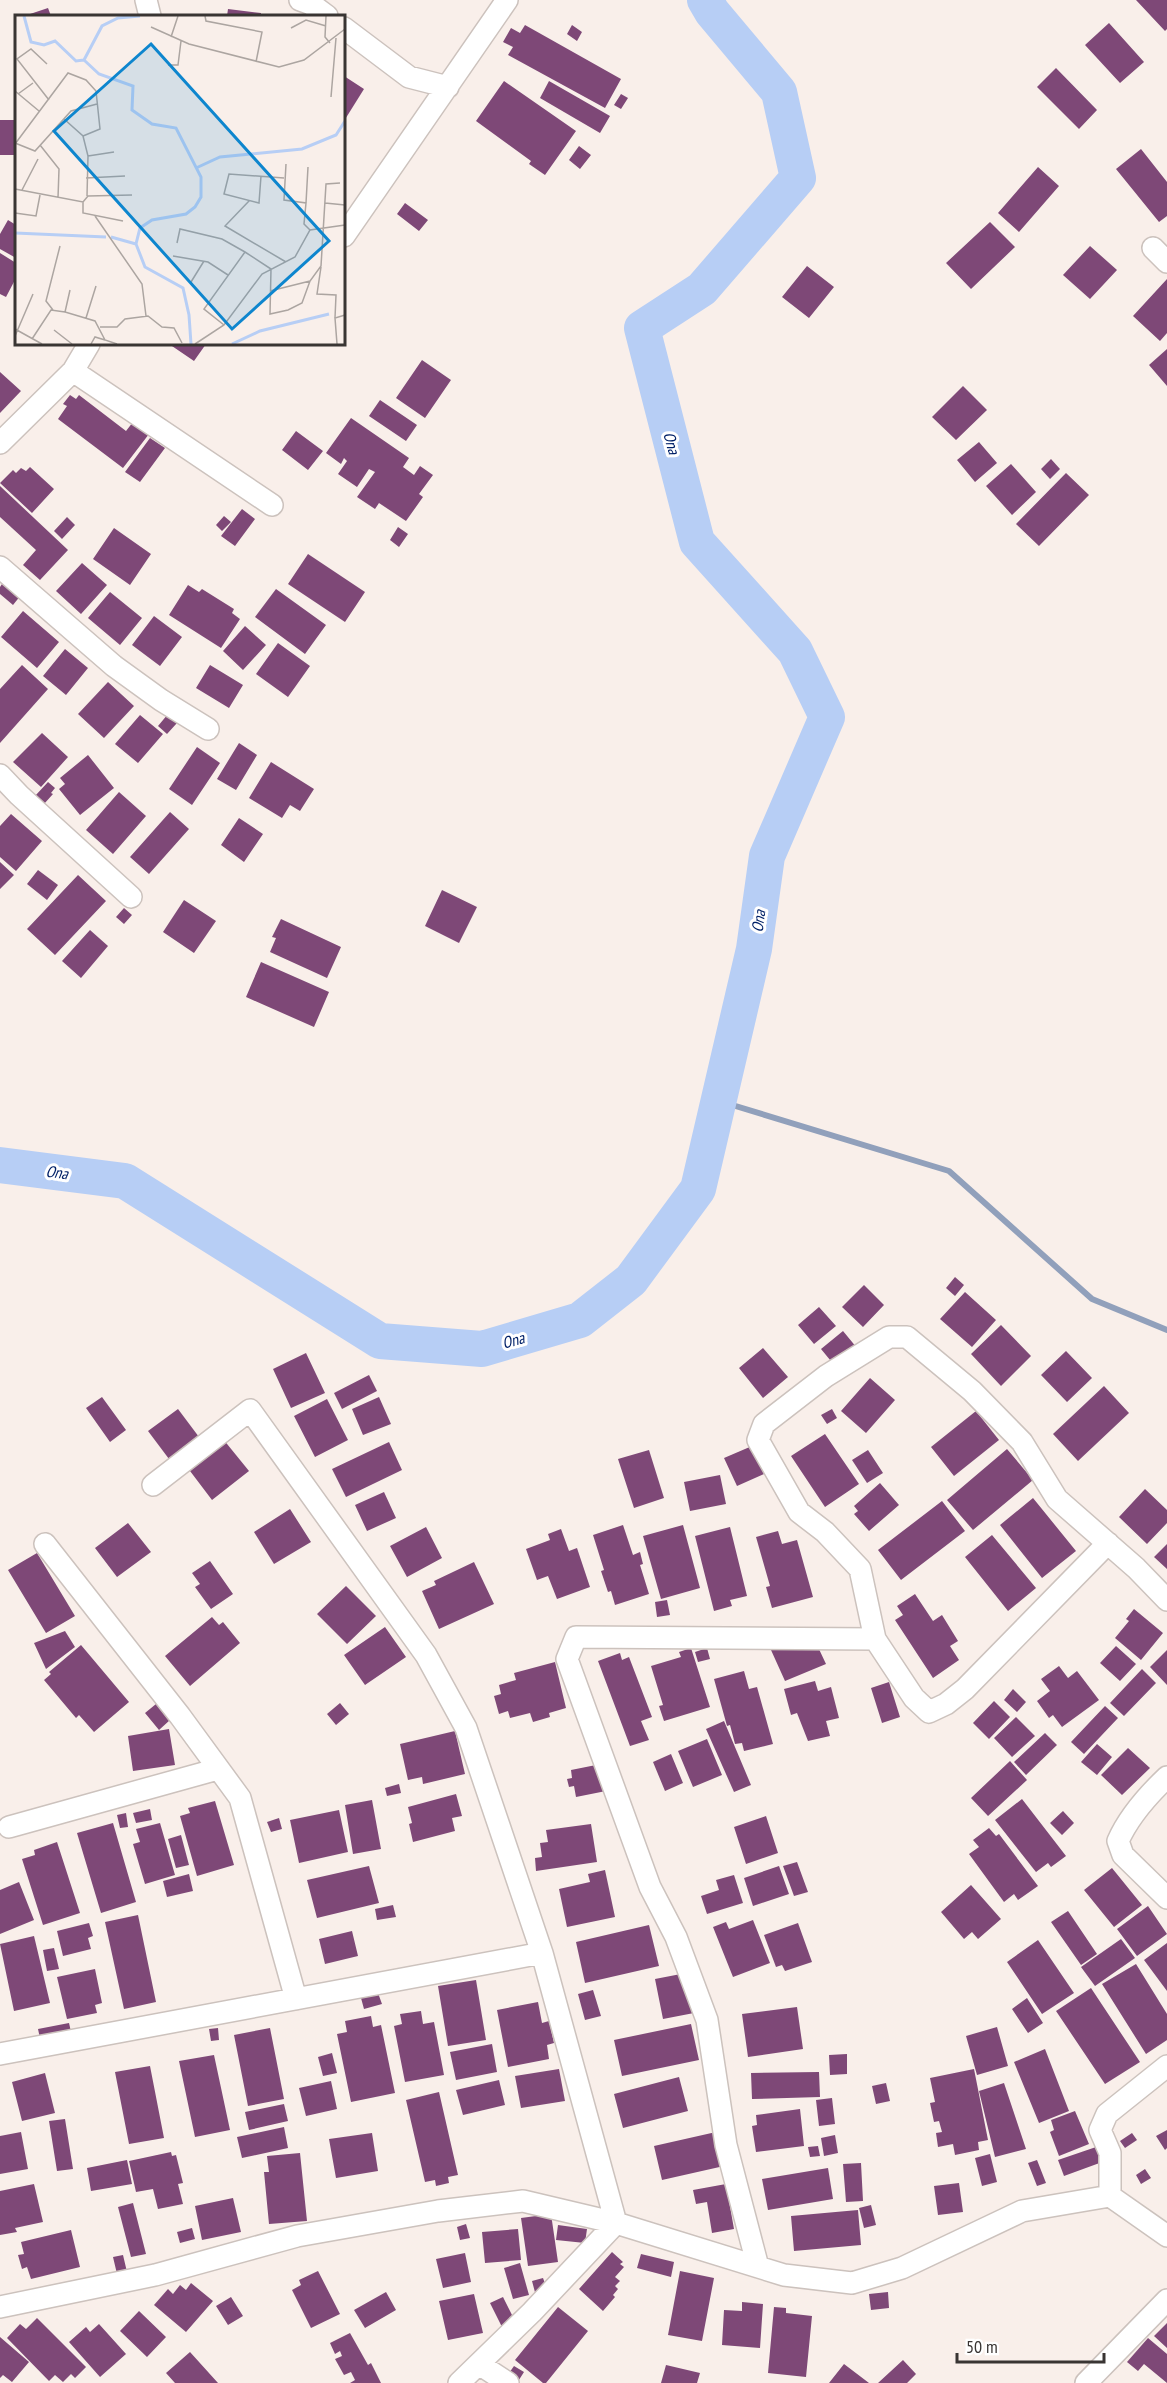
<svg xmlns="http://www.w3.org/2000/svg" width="1167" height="2383" viewBox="0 0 1167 2383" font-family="'PT Sans Narrow',sans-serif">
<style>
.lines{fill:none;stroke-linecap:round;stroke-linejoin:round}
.stream{stroke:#91a0bb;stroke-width:6}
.river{stroke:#b7cef5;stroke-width:36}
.building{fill:#7e4877}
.minor-casing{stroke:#ccc2bd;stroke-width:24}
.minor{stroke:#fff;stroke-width:21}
.labels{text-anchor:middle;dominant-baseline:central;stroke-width:6;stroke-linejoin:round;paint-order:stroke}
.water-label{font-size:16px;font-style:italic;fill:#002067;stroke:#fff}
.inset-river{fill:none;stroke:#b7cef5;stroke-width:3}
.inset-road{fill:none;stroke:#aca5a1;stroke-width:1.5}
.view{fill:#0e86ce;fill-opacity:0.15;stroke:#0e86ce;stroke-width:3}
.inset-edge{fill:none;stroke:#393533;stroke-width:3}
</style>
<rect width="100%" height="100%" fill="#f9efea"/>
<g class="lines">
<path class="stream" d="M719,1101L949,1171L1092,1299L1167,1330"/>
<path class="river" d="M0,1165L125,1181L380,1341L482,1349L580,1320L631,1280L698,1189L754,949L767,856L827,717L795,651L697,542L642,328L702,289L798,178L779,92L712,12L705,0"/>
</g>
<path class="building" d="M1136,0H1167V29L1165,31Z
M48,8L51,16H24Z
M228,9L261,13V16H227Z
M1109,23L1144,62L1120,83L1085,45Z
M525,25L621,79L605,108L508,55L513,47L503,42L511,28L520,33Z
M572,25L582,32L577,41L567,34Z
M1056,68L1097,110L1079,129L1037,87Z
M344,76L364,89L344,121Z
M504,81L576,131L545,175L529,164L531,161L476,121Z
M549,81L610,116L600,133L540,98Z
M621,94L628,98L621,109L614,105Z
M0,120H16V155H0Z
M579,146L591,155L580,169L569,160Z
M1141,149L1167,182V216L1159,222L1116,169Z
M1038,167L1059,186L1019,232L998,213Z
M405,203L428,220L419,231L397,214Z
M8,220L16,225V258L0,249V234Z
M990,222L1015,247L971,289L946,263Z
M1090,246L1117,270L1090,299L1063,275Z
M0,253L16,263V278L6,297L0,294Z
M807,266L834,287L809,318L782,297Z
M1167,279V333L1160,341L1133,316Z
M169,344H206L194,361Z
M1167,349V386L1149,365Z
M422,360L451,380L425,418L396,398Z
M0,372L21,391L0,413Z
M963,386L987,410L956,440L932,417Z
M70,395L76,399L79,395L126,431L133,422L149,434L123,468L58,419L67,406L63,404Z
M380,400L417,425L406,441L369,416Z
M351,418L409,458L403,467L414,475L420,466L433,475L419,494L423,497L406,521L379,503L375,509L357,497L375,472L369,469L357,487L338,474L347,461L344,458L341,464L326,453Z
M296,431L323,451L308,470L282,450Z
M150,438L165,448L140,482L125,472Z
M979,442L997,463L975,482L957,460Z
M1051,459L1060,469L1050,479L1041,469Z
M1011,464L1036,492L1012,515L986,486Z
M30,467L54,489L32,513L0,483L13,470L16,473L21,468L26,471Z
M1066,473L1089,495L1039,546L1016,524Z
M0,486L68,550L40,580L23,565L36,550L0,517Z
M242,509L255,519L235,546L221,536Z
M224,516L231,522L222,531L216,525Z
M67,517L75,525L62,539L54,531Z
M398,527L408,534L399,547L390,540Z
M114,528L151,554L130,585L93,559Z
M308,554L365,592L345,622L288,584Z
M82,563L107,585L81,614L56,591Z
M4,581L21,595L13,605L0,594V587Z
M188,585L199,592L202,589L234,609L232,613L240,619L221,648L169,615Z
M276,589L326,625L305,654L255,617Z
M110,592L142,618L120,645L88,618Z
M23,611L59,642L37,668L1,637Z
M154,616L182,637L160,666L132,645Z
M245,626L266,645L243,670L223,651Z
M278,643L310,666L288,697L256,674Z
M65,649L88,668L66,695L43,676Z
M22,665L48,689L0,743V689Z
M210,665L243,685L229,708L196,688Z
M108,682L134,706L104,738L78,714Z
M168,714L177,723L167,734L158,726Z
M140,715L163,734L138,763L115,744Z
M42,733L68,757L41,787L13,762Z
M239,743L257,755L236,790L217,779Z
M197,747L220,763L192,805L169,789Z
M88,755L114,788L80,815L59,789L65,784L60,778Z
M271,762L314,789L300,811L290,805L282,818L249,798Z
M48,782L55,788L51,793L53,794L44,804L35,796Z
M119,792L146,816L113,854L86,830Z
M170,812L189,829L149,874L130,857Z
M11,814L42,841L16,871L0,857V826Z
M239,818L263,834L244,862L221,845Z
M0,862L14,875L0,889Z
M38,870L58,885L47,900L27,884Z
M78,875L106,901L55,955L27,929Z
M442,890L477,907L459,943L425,926Z
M184,900L216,921L194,953L163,932Z
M124,908L132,915L124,924L116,917Z
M281,919L341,947L327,978L270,952L276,938L272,937Z
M90,930L108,946L81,978L62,961Z
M261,962L329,992L314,1027L246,997Z
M955,1277L964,1285L955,1296L946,1288Z
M864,1285L884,1305L863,1327L842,1307Z
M965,1292L996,1320L972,1347L940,1319Z
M819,1307L836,1326L814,1344L798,1325Z
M1001,1325L1031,1356L1001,1386L971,1354Z
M843,1331L857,1348L835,1366L821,1349Z
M763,1348L788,1377L763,1398L739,1368Z
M1066,1351L1092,1378L1067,1402L1041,1375Z
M306,1353L325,1393L291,1408L273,1369Z
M369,1375L377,1391L342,1409L334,1393Z
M870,1378L895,1400L866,1433L841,1411Z
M1104,1386L1129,1413L1078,1461L1053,1434Z
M102,1397L126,1430L110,1442L86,1408Z
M379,1397L391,1424L363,1435L352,1409Z
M327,1399L348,1440L315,1457L294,1416Z
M178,1409L202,1441L172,1463L148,1431Z
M832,1409L837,1418L827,1424L821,1415Z
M976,1411L999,1440L954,1476L931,1447Z
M825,1434L859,1484L825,1507L791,1456Z
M223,1439L249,1471L212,1500L187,1467Z
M389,1442L402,1470L346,1497L332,1469Z
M752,1446L764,1474L737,1486L724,1458Z
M1007,1449L1033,1480L973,1530L947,1500Z
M649,1450L664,1498L634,1508L618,1459Z
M868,1450L883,1473L867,1483L852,1460Z
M720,1475L726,1504L690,1511L684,1482Z
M880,1483L899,1505L869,1531L854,1514L858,1511L854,1506Z
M1145,1489L1167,1510V1523L1147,1544L1119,1517Z
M384,1492L396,1518L367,1531L355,1505Z
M1033,1498L1076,1551L1042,1578L1000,1525Z
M942,1501L965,1531L901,1580L878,1550Z
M290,1509L311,1542L274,1564L254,1532Z
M128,1523L151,1552L117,1577L95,1548Z
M623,1525L633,1555L640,1552L643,1564L640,1565L649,1594L615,1605L611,1591L608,1592L601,1571L604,1570L593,1535Z
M683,1525L700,1588L661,1599L643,1536Z
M426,1527L442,1558L407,1577L390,1546Z
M730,1527L747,1596L730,1600L732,1606L714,1611L695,1536Z
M561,1529L569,1551L577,1548L590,1587L557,1599L548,1576L537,1580L526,1549L550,1540L548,1534Z
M778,1531L782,1544L797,1540L813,1597L772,1608L766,1587L770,1586L756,1537Z
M992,1535L1036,1588L1008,1611L965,1557Z
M1167,1544V1569L1154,1557Z
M37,1553L75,1616L46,1633L8,1570Z
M210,1561L233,1594L211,1609L195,1587L200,1584L192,1573Z
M474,1562L494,1604L439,1629L422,1591L436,1585L434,1581Z
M346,1586L376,1616L347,1644L317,1614Z
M915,1594L933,1621L942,1615L958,1641L950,1646L959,1660L933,1678L895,1620L903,1615L897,1606Z
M667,1600L670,1615L657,1617L655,1602Z
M1134,1609L1163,1633L1141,1660L1115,1638L1129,1621L1126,1619Z
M212,1617L219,1625L223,1622L240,1643L190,1686L165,1656Z
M385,1627L406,1657L365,1685L344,1655Z
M65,1631L75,1647L46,1669L34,1643Z
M795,1640L809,1642L812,1649L818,1647L826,1664L785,1681L771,1650Z
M81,1645L129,1702L94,1732L79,1715L76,1718L44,1680L51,1674L49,1672Z
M1116,1646L1136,1664L1120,1681L1100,1663Z
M691,1648L710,1707L664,1721L659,1706L663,1705L651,1666L681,1657L679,1652Z
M707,1648L710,1659L698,1662L695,1652Z
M1167,1650V1685L1150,1667Z
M620,1653L622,1660L629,1657L652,1717L641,1721L649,1740L630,1746L598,1661Z
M555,1662L566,1708L549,1713L550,1717L533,1722L530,1713L510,1718L508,1711L499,1714L494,1696L501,1694L499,1685L516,1680L514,1673Z
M1059,1666L1068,1678L1077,1671L1099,1700L1062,1727L1053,1715L1049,1718L1037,1701L1050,1691L1041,1679Z
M1142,1669L1156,1683L1124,1716L1110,1703Z
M744,1671L749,1689L757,1687L773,1744L744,1751L742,1743L735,1744L730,1725L727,1726L714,1679Z
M815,1681L818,1691L831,1687L839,1718L826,1721L830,1736L808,1741L797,1713L791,1715L784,1689Z
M889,1682L900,1717L882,1723L871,1688Z
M1013,1689L1026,1702L1017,1712L1004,1700Z
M994,1701L1010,1717L989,1739L973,1723Z
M340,1703L349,1714L336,1725L327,1714Z
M156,1704L170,1720L159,1730L145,1713Z
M1105,1706L1118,1718L1084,1754L1071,1742Z
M1016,1717L1035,1736L1012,1757L994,1738Z
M724,1721L751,1785L734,1792L706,1729Z
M169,1729L175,1765L133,1771L128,1736Z
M455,1731L465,1774L423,1784L422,1777L408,1780L400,1744Z
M1045,1733L1057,1745L1026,1775L1014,1762Z
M707,1739L722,1775L693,1787L678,1751Z
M1097,1744L1112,1757L1097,1775L1081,1762Z
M1128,1748L1150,1768L1122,1795L1101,1775Z
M671,1754L683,1783L665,1791L653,1762Z
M1010,1761L1027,1780L988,1816L971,1798Z
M601,1764L606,1791L576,1797L574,1786L569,1787L567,1779L572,1778L571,1770Z
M399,1784L401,1793L387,1796L385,1788Z
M456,1794L462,1816L452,1818L455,1831L413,1842L409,1824L412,1823L408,1807Z
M1022,1799L1066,1856L1051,1867L1048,1863L1036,1872L995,1820Z
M372,1800L381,1849L353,1854L345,1805Z
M215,1801L234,1865L197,1876L180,1816L190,1813L188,1808Z
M150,1809L152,1820L136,1823L133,1813Z
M339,1810L348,1852L299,1863L290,1820Z
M1063,1811L1074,1823L1062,1835L1050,1823Z
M126,1813L128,1827L120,1828L117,1815Z
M766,1816L778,1853L746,1864L734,1827Z
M279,1818L282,1829L271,1832L267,1822Z
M113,1823L136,1902L101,1913L77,1833Z
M160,1823L175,1875L145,1884L133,1844L140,1842L136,1829Z
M591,1824L597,1862L536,1871L535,1858L542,1857L540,1843L548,1842L546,1830Z
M989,1828L996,1836L999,1834L1038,1886L1018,1900L1014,1894L1004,1902L969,1854L979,1847L973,1840Z
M181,1835L189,1865L176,1868L168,1839Z
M57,1842L80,1913L43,1925L22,1859L35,1855L34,1850Z
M797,1862L808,1892L794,1896L783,1866Z
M369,1866L379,1903L317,1918L307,1880Z
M779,1866L789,1894L753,1906L744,1878Z
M1112,1868L1142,1905L1114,1927L1084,1890Z
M605,1870L615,1917L567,1927L559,1889L590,1882L588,1874Z
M189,1874L193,1891L167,1897L163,1881Z
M734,1875L743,1903L707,1914L701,1896L719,1890L716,1880Z
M19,1882L34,1920L0,1934V1890Z
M971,1885L1001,1919L978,1939L972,1932L964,1939L941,1912Z
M393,1905L396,1917L377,1920L375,1909Z
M1148,1906L1167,1934L1137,1956L1117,1929Z
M1068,1911L1097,1954L1081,1965L1051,1922Z
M138,1915L156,2002L124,2009L105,1922Z
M753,1920L770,1963L733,1977L713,1927L726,1922L729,1929Z
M89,1923L93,1936L88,1938L91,1949L63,1956L57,1931Z
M798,1923L812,1962L785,1971L782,1965L776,1967L764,1935Z
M649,1925L659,1966L585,1983L576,1942Z
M352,1931L358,1956L325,1964L319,1939Z
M34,1936L50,2003L14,2011L0,1944Z
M1121,1939L1135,1958L1095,1986L1081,1967Z
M1038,1940L1074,1993L1042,2014L1007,1962Z
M1167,1943V1991L1144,1960Z
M54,1948L59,1969L47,1971L43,1950Z
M1136,1964L1167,2014V2040L1146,2054L1102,1984Z
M95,1969L102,2003L95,2005L97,2013L67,2019L57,1977Z
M686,1973L694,2013L663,2019L655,1979Z
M476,1980L486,2040L448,2046L438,1986Z
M1091,1988L1140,2062L1105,2084L1056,2011Z
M593,1990L601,2016L585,2020L578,1994Z
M378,1993L382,2004L364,2009L361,1998Z
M1027,1998L1043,2023L1028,2033L1012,2009Z
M538,2002L542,2023L549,2021L554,2043L547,2045L549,2059L508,2067L497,2010Z
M797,2007L803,2049L748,2057L742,2014Z
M421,2011L423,2024L434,2022L444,2075L405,2082L394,2026L402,2024L400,2014Z
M371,2016L373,2027L381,2025L395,2093L351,2102L337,2034L347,2032L345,2021Z
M69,2023L72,2036L41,2043L38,2029Z
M691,2024L699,2060L622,2076L614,2040Z
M997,2027L1008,2066L977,2075L966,2036Z
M218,2028L219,2040L211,2041L209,2029Z
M270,2028L284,2099L248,2106L234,2035Z
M492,2044L497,2072L456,2080L450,2052Z
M1045,2049L1069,2111L1039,2123L1014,2062Z
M332,2053L337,2073L323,2076L318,2057Z
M847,2054V2074L830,2075L829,2055Z
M214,2055L230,2130L195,2137L179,2061Z
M150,2066L164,2138L129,2144L115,2072Z
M559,2069L565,2101L521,2108L515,2076Z
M974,2069L988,2140L978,2142L979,2150L955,2155L953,2144L938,2147L936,2133L942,2132L939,2121L934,2122L930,2103L935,2102L930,2078Z
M819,2072L820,2097L752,2099L751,2073Z
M45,2073L55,2113L22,2121L12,2082Z
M679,2077L688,2111L623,2128L614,2094Z
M499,2080L505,2105L463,2115L456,2090Z
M331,2081L337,2109L306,2116L299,2088Z
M886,2083L890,2101L876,2104L872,2086Z
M1004,2083L1026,2149L995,2157L979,2091Z
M439,2092L458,2175L448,2177L449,2183L436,2186L435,2180L425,2182L406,2100Z
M832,2098L835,2124L819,2126L816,2100Z
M284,2104L288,2121L249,2130L245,2112Z
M800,2109L804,2146L756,2152L752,2126L757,2125L756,2115Z
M1075,2111L1089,2144L1059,2156L1050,2132L1054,2130L1051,2120Z
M65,2119L73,2169L57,2171L49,2121Z
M284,2127L288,2148L242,2158L237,2137Z
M1167,2130V2148L1165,2150L1156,2136Z
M21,2132L28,2169L0,2174V2136Z
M716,2132L724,2166L662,2180L654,2146Z
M372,2133L378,2171L336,2178L329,2139Z
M1132,2133L1137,2140L1125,2148L1120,2141Z
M835,2135L838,2153L824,2156L821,2138Z
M818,2146L820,2156L810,2157L808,2147Z
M1099,2146L1105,2161L1064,2176L1058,2160Z
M171,2152L172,2156L176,2155L183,2183L178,2184L183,2204L158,2209L153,2189L136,2192L129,2161Z
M300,2153L307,2221L269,2224L264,2172H269L267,2156Z
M990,2154L997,2182L982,2186L975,2158Z
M127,2160L132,2184L91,2191L87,2168Z
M1037,2160L1046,2183L1037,2186L1028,2163Z
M861,2163L863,2201L846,2202L843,2164Z
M828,2168L833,2199L768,2210L762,2179Z
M1145,2169L1151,2178L1141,2184L1136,2175Z
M959,2183L963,2212L938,2215L934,2186Z
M34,2184L43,2222L15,2228L17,2232L0,2235V2191Z
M726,2184L734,2229L712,2233L707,2202L696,2204L693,2190Z
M233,2198L241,2232L202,2240L195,2206Z
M133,2203L146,2254L131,2257L118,2207Z
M871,2205L876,2225L864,2228L859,2208Z
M858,2210L861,2245L794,2251L791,2216Z
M551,2214L558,2262L528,2266L521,2218Z
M466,2224L470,2238L460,2240L457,2227Z
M558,2225L587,2229L585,2243L556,2240Z
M192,2228L195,2239L180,2243L177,2232Z
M518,2229L521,2260L485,2263L482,2232Z
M71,2230L80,2267L31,2279L27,2267L22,2269L18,2255L24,2254L21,2242Z
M612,2252L623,2262L620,2264L624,2267L615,2277L620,2281L615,2286L618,2289L613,2295L615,2297L603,2311L579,2289Z
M465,2253L471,2282L443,2288L436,2259Z
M641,2254L674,2262L671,2277L637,2268Z
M123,2255L127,2272L117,2274L113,2257Z
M520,2263L529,2295L513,2299L504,2268Z
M318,2271L340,2314L311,2328L292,2290L301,2285L299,2280Z
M680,2271L714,2278L702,2341L668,2335Z
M543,2278L547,2289L536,2296L532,2281Z
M191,2283L213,2301L186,2332L154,2305L168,2289L173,2294L180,2285L186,2290Z
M386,2292L396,2310L365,2328L354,2310Z
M888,2292L889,2308L871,2310L869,2294Z
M474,2294L483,2333L448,2340L439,2301Z
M231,2297L243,2316L228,2325L216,2306Z
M503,2297L516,2323L503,2329L490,2303Z
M742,2302L763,2304L760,2348L722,2345L724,2310L742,2311Z
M558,2307L588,2331L546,2383H543L515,2360Z
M774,2307L786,2308V2313L812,2316L806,2377L768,2373Z
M139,2311L166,2337L147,2357L120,2331Z
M37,2318L86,2367L75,2378L71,2374L63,2382L55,2375L49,2381L7,2338L20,2324L26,2329Z
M1167,2323V2348L1154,2336Z
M99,2324L126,2354L100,2377L69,2342L86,2327L90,2332Z
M350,2333L368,2365L371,2363L381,2383H350L355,2380L351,2372L344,2375L335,2359L342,2356L340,2351L335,2354L330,2343Z
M0,2337L29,2362L12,2382L3,2375L0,2378Z
M1148,2338L1167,2354V2383L1144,2364L1138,2371L1127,2362Z
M190,2352L218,2383H175L166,2373Z
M903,2360L916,2374L907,2383H878Z
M844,2364L869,2383H829Z
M666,2365L700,2373L697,2383H661Z
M514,2366L524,2372L517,2383L507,2376Z"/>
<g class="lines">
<defs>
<path id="minor" d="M146,0L150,16
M300,0L311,4L327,16
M344,28L409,77L448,87
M344,236L507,0
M1153,248L1167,262
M73,371L272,505
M0,443L73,371L89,344
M0,567L114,666L161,700L208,729
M0,775L19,795L131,897
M153,1485L250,1410L426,1655L466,1728L542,1953L616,2223L532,2312L459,2383
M1108,1543L965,1689L946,1704L929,1712L914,1698L875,1639L860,1569L825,1532L799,1512L758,1440L764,1424L826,1376L889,1337H907L972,1391L1022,1442L1057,1499L1136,1568L1167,1600
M45,1544L180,1716L240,1798L296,1999
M1167,1777C1147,1796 1129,1816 1118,1841L1123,1855L1167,1898
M9,1827L218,1769
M0,2054L542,1953
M1110,2196V2153L1100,2130L1107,2114L1167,2066
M758,2267L726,2145L707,2020L676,1937L650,1887L567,1659L576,1637L875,1639
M0,2307L155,2275L297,2236L438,2211L523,2201L616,2223L784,2275L852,2283L902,2268L1022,2211L1110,2196L1167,2236
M479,2364L508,2383
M1086,2383L1167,2300"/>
</defs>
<use href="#minor" class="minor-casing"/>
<use href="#minor" class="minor"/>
</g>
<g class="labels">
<g class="water-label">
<text transform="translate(672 443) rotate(75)">Ona</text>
<text transform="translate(758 921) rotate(-82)">Ona</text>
<text transform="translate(57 1172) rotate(8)">Ona</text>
<text transform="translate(513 1340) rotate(-16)">Ona</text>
</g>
</g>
<g transform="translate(15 15)">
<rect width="330" height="330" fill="#f9efea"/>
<path class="inset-river" d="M9,1L16,27L29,30L40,26L61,46L69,45M125,1L103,3L87,11L69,45L84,59L118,71L117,95L137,109L161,113L186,162V182L180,192L171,199L137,205L125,213L121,229L130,252L168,273L174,300L176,329M181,153L205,142L287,134L321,120L330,106M0,218L91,222M96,222L121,229M217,329L245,316L314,299"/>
<path class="inset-road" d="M190,1L191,6L247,17L241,47M311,1L310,22L315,28M136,12L174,29L264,52L289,45L330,14M276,13L291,5L311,11M156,22L163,1M32,49L16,34L2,44L34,85M153,50H163L166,26M0,76L24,96M3,79L18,68M316,82L321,23M49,104L68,121L73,141L72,181M0,128L20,136L56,96L82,89M0,129L53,58L71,65L81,76L85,114L68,121M25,130L44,154L43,183M73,141L99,137M271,149L269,185L291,188L289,209L295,215M246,161L244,188L209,179L214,159L269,163M71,163L110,161M0,174L68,187L73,181L117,180M7,175L23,144M234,186L210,211L271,247M68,187V198L108,206M291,188L293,152M310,188L330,190M0,198L21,201L25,180M80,201L127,269L131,301M162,228L165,214L207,224L230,237L256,254L255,299L273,295L287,288L295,266L306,251L311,169L325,168M158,241L193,247L213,260M306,252L302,279L321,280L320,303M176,267L189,246M55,275L50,297L80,306L90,325L102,329M255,276L295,266M38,295L31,286L45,231M71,303L81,271M209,310L189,294L230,237M85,312H102L110,304L133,301L147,312L159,313L167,328M0,314L27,329M39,315L57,329M0,321L18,279M17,324L36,295L50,297M76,329L80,322L90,325M180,329L209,310L247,259L280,242L295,215L330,210M322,329L320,303L330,300"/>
<path class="view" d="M136,29L314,226L217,314L39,116Z"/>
<rect width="330" height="330" class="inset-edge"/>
</g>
<path d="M957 2353v9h147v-9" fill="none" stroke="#393533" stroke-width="3"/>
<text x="966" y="2353" font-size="18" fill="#393533" stroke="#ffffff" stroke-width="4.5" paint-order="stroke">50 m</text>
</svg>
